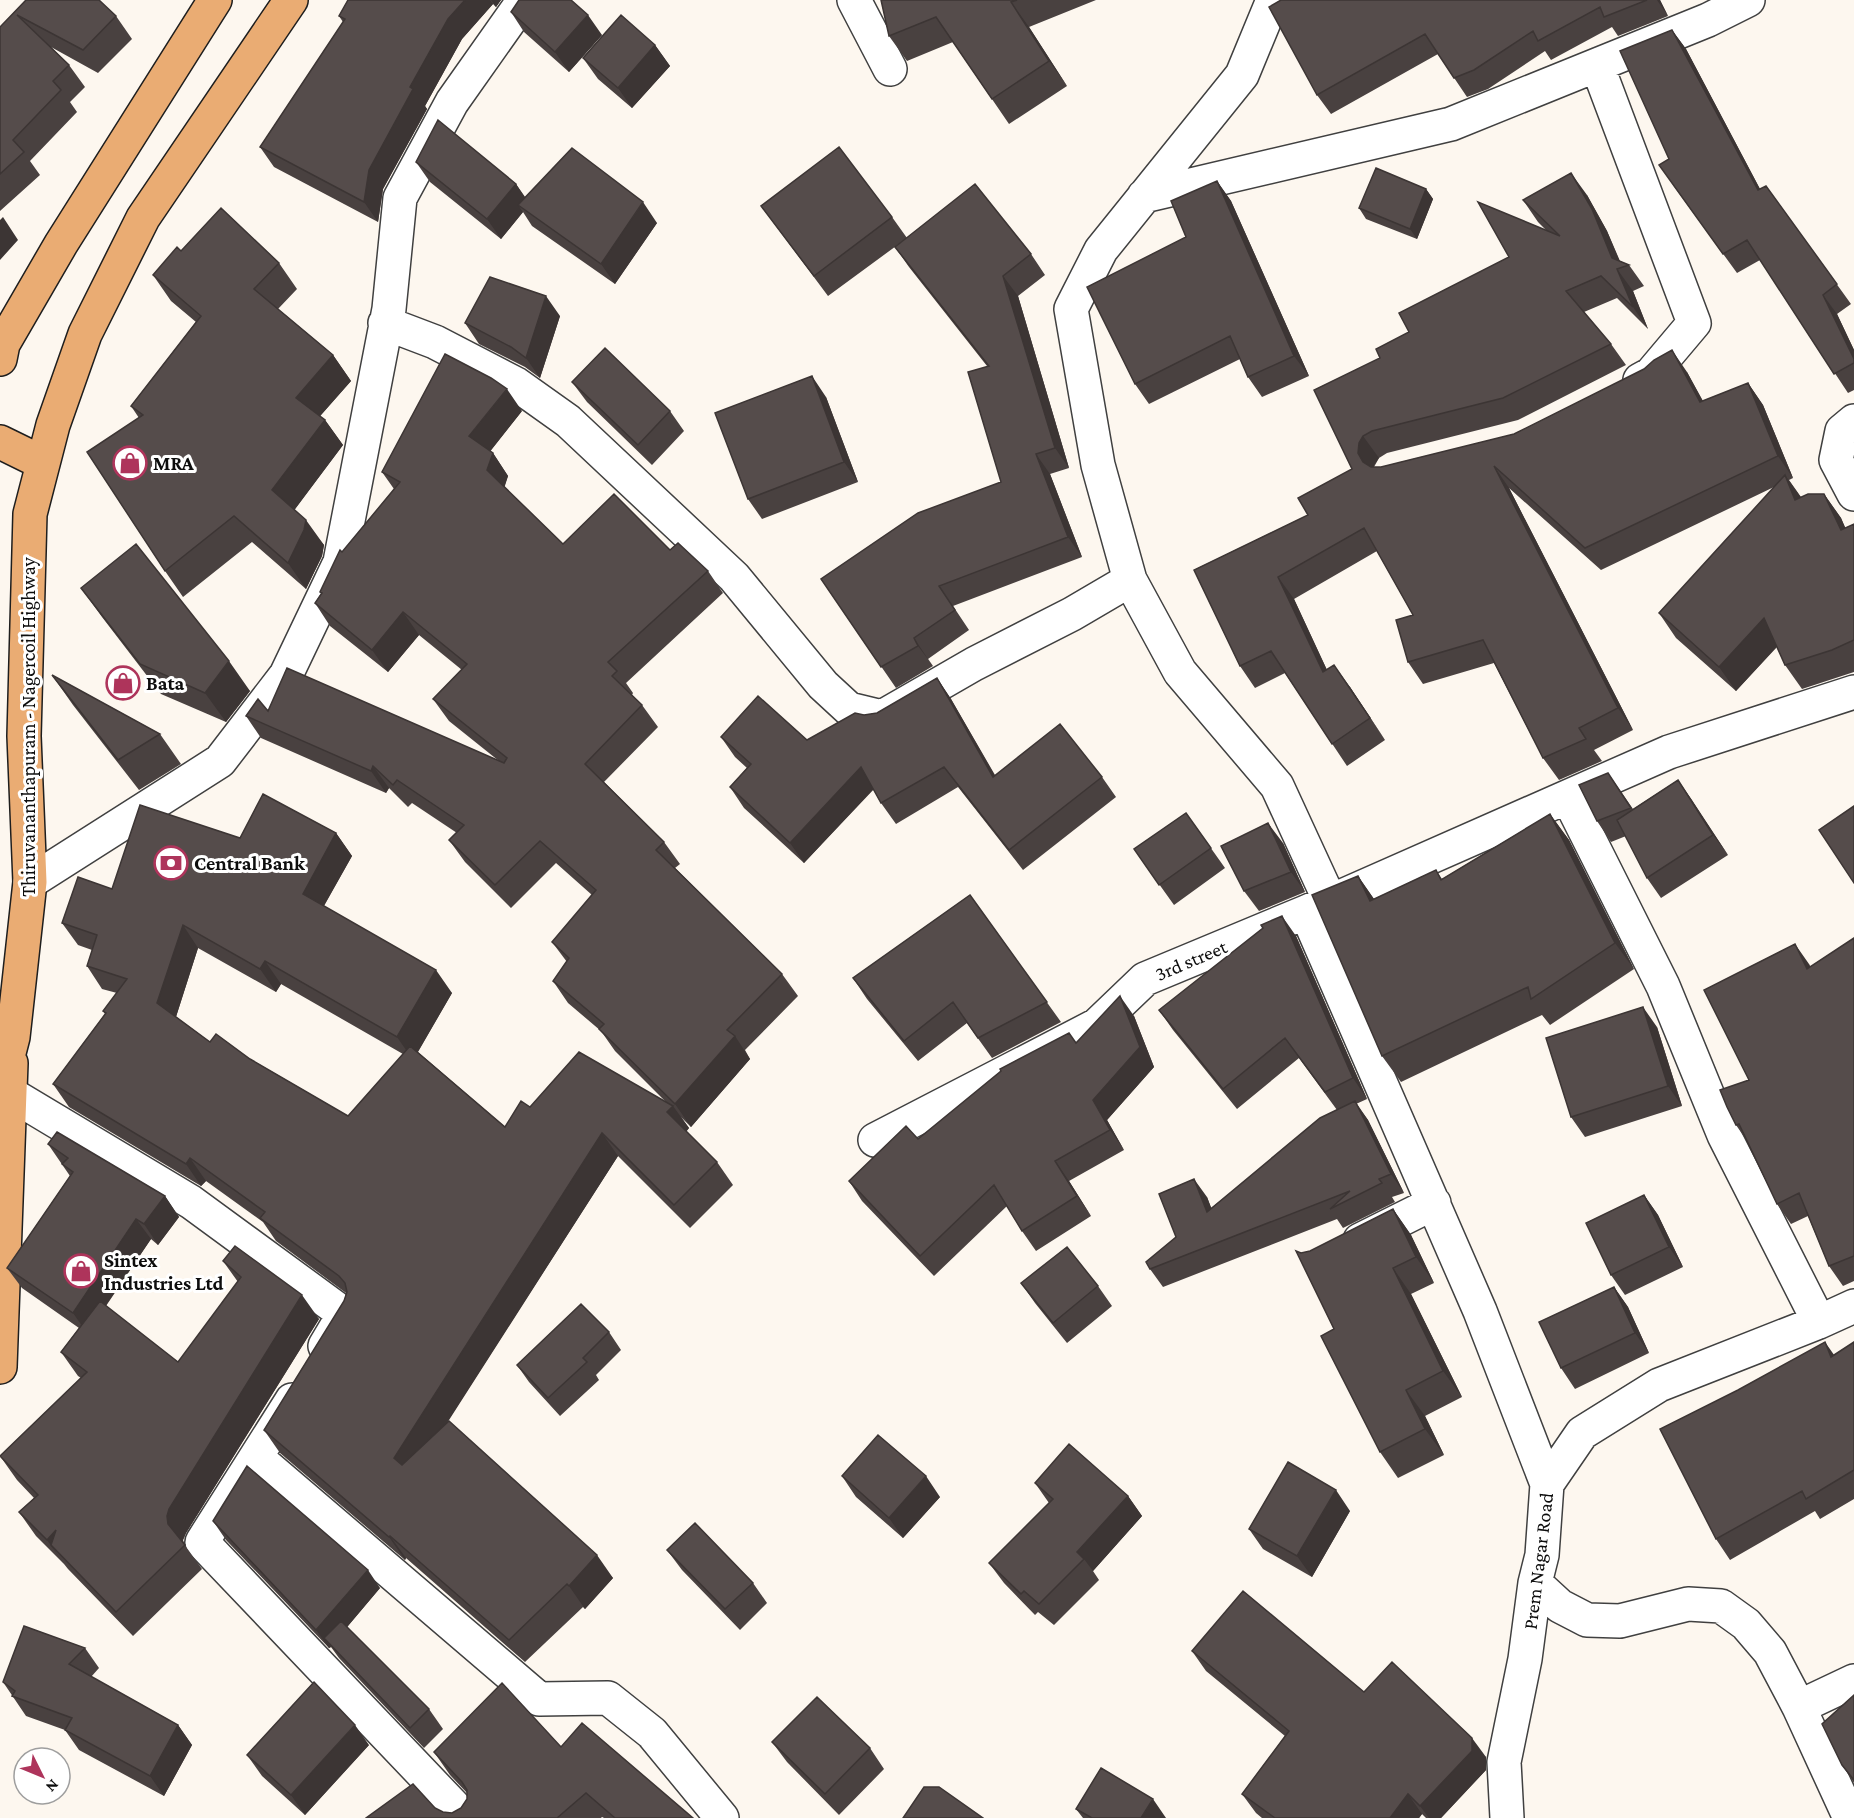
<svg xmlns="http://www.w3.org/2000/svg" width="1854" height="1818" viewBox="0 0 1854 1818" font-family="'Crimson Pro',serif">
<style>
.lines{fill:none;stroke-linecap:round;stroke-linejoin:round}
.minor-casing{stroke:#404040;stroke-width:36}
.major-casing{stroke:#1e1e1e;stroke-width:36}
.minor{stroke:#fff;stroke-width:33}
.major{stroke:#eaac73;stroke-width:33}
.wall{fill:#494140;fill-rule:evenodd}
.shaded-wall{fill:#3c3534}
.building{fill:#554c4b;stroke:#3c3534;stroke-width:1.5}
.labels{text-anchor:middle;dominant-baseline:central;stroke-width:6;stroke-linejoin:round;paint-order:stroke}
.poi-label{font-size:20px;font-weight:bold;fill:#0d0d0d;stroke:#fff;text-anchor:start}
.street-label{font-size:20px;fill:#0d0d0d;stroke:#fff}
</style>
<rect width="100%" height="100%" fill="#fdf7ef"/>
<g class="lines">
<defs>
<path id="minor" d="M854,0L890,69
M1273,0L1242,75L1101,250L1071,309L1098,465L1130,580L1180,672L1277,786L1330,901
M1597,65L1694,323L1651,374L1640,380
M1144,196L1451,124L1708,20L1748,0
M385,323L435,342L516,384L568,421L734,577L823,685L849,709L882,717L974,664L1072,614L1130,580
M1854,421L1842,431L1836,460L1854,494
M1568,797L1663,986L1724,1135L1819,1322
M30,882L220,761L286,675L340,562L389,309L400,198L452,102L524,0
M1306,912L1480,1311L1547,1484
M9,1093L191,1202L344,1314L325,1346
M875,1140L1097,1025L1145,979L1306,912L1669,752L1854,692
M1360,1240L1434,1203
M292,1400L202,1542L465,1818
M256,1457L539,1699L608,1698L652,1733L722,1818
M1535,1583L1560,1606L1587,1620L1620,1621L1688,1604L1721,1606L1746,1624L1770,1652L1799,1707L1850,1818
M1799,1707L1854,1681
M1507,1818L1504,1762L1525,1659L1535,1583L1542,1555L1547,1484L1582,1433L1659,1385L1819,1322L1854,1306"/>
<path id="major" d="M0,359L3,344L61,244L215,0
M0,442L43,463
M0,1088L13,1037L30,882L24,736L30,514L53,425L85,334L143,218L291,0
M0,1367L11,1063"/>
</defs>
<use href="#minor" class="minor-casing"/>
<use href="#major" class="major-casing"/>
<use href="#minor" class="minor"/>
<use href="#major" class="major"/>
</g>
<path class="wall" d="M26,0L116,16L132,39L98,73L51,47L69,65L85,87L70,102L77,112L30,161L40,175L0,211V27Z
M348,0H501L496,7L493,4L462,39L425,106L427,109L383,189L378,222L274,167L260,147L343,22L339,16Z
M881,0H1096L1029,27L1067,86L1009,124L953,42L907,61L889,36Z
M1281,0H1660L1668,16L1618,36L1612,27L1551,60L1545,51L1488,89L1467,97L1438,54L1331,114L1317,95Z
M511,12L602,35L569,72L524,32Z
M1672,30L1686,49L1760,189L1766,186L1851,304L1837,314L1854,350V390L1848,393L1760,260L1737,273L1673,185L1669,159Z
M655,45L670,66L632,108L598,79L583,58Z
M416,162L516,184L525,198L657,223L615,284L532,226L523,212L501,239L430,182Z
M1217,181L1231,201L1309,376L1262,397L1248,377L1240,359L1149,404L1135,384L1186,237Z
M1426,189L1433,199L1417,239L1366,219L1359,208Z
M1587,195L1607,231L1620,261L1629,265L1644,286L1633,291L1648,329L1617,298L1584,312L1611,344L1626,365L1518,420L1387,453L1379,458L1374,467H1381L1514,434L1687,372L1703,401L1748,383L1763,405L1793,478L1789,480L1801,497L1824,494L1841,518L1845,528L1854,524V672L1802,689L1785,665L1777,647L1736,691L1676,638L1659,613L1774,487L1601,570L1509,488L1633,730L1594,750L1602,761L1559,780L1543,758L1494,663L1423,684L1408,662L1413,615L1377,551L1294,599L1327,670L1350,687L1385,740L1347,766L1285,673L1255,688L1240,666L1194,570L1308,515L1352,469L1380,358L1409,332L1509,257L1547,231L1538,222L1523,200Z
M761,206L892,217L907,238L828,296Z
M895,247L1031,254L1045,275L1018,296L1069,468L1050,474L1082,557L953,606L969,630L928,659L933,666L896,688L821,579L1001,482L987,366L909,267Z
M181,251L279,263L297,289L278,309L333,355L351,381L320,416L325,420L343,445L294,510L324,545L322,556L306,589L252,542L183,597L165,571L139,418L131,406L196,322L171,301L153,275Z
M560,316L540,378L525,367L479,344L465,323Z
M572,382L670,411L684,431L652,465L587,402Z
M826,397L858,482L762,519L748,499Z
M522,411L490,451L493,453L508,476L504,487L563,544L670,550L708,571L723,593L626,683L633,693L632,695L642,705L658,727L604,782L664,842L680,864L675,868L782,974L798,996L745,1050L750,1059L691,1127L681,1117L689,1128L686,1132L717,1162L733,1185L690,1228L618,1156L447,1422L613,1578L585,1609L583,1607L525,1662L406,1558L405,1560L280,1453L264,1430L344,1301L346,1293L276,1241L263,1222L206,1181L201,1186L69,1107L53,1084L105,1014L103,1011L117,993L102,989L87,966L92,950L78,945L62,923L112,889L240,838L336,833L352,856L324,906L452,993L418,1052L505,1127L530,1107L665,1101L615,1051L601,1031L568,1003L553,981L567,962L552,942L592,895L556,863L511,908L465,862L449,840L457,833L412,803L408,807L389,788L386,793L261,738L246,716L268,711L499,761L449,721L433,699L462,670L419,635L388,672L330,626L315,603L321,593L342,552L394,489L382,472ZM198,948L276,992L281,984L403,1054L348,1116L250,1059L210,1042L176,1017Z
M81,588L250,691L226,722L161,694L102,617Z
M52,675L160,734L181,764L139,790L73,705Z
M937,678L951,699L995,775L1102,777L1116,797L1023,870L958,787L896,824L881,803L873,789L804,863L744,808L730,787L747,768L735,757L721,737L807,740L864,715L877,713Z
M1608,773L1633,809L1678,780L1728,855L1661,898L1647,878L1626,836L1611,842L1597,821Z
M1186,813L1225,868L1174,905L1134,849Z
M1550,814L1569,840L1634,969L1550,1025L1542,1015L1401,1082L1382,1056L1358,876L1374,899L1436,870L1442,879Z
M1283,843L1305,892L1259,911L1244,891Z
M970,895L1061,1022L992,1058L967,1023L918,1061L867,999L853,978Z
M1296,936L1367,1099L1356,1104L1368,1120L1404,1193L1392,1197L1395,1202L1343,1228L1337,1219L1163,1287L1150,1269L1176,1237L1207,1197L1211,1208L1337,1110L1299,1058L1237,1109L1173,1030L1159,1010Z
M1854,938V1281L1843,1286L1829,1266L1808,1216L1791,1224L1777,1204L1747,1141L1736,1125L1749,1080L1809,964L1810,967Z
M1134,1016L1154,1067L1107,1120L1124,1150L1069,1181L1091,1216L1036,1251L1022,1231L1007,1206L934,1276L862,1201L849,1181L1076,1043Z
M1657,1027L1682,1106L1585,1137L1571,1117Z
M48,1144L165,1196L179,1217L158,1245L151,1239L106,1306L178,1362L238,1282L223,1261L319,1319L186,1533L183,1540L184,1544L202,1569L133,1636L68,1569L64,1564L36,1536L19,1512L34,1498L17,1480L0,1456L81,1378L78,1376L61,1352L79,1328L22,1288L7,1268L70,1176Z
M1644,1195L1658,1215L1683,1267L1625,1295L1611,1275Z
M1393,1209L1411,1235L1434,1283L1411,1294L1462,1397L1425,1416L1444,1455L1398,1478L1380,1452L1334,1329L1301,1253L1310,1251Z
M1021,1283L1098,1286L1112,1306L1067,1343L1035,1303Z
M1614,1287L1628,1307L1649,1353L1575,1389L1561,1368Z
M609,1332L621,1350L596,1375L599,1380L560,1416L529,1382L517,1365Z
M1854,1342V1499L1820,1519L1815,1511L1730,1560L1716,1539L1834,1355Z
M842,1476L940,1497L903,1538L856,1497Z
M1035,1483L1128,1496L1142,1516L1093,1571L1099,1580L1054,1625L1038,1612L1035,1615L1004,1583L989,1563L1049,1503Z
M1350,1511L1312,1577L1263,1549L1249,1529Z
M213,1521L380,1588L347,1627L429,1709L443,1729L424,1748L339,1658L331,1647L329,1648L226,1540Z
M667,1550L753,1583L767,1603L740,1630L682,1570Z
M85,1648L99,1668L91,1677L178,1725L192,1745L164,1796L79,1750L65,1730L26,1716L3,1682Z
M1192,1651L1364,1692L1486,1757V1770L1441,1818H1426L1422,1814L1419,1818H1262L1256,1813L1242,1794L1285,1736L1206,1671Z
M1854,1695V1783L1842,1765Z
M772,1742L870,1748L884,1769L839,1815L787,1762Z
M369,1745L305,1815L262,1776L247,1755Z
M561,1747L693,1818H604L602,1817L601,1818H366L435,1808L443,1812L452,1813L461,1808L467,1799V1793L450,1775L434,1752Z
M1076,1809L1166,1818H1083Z"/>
<path class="shaded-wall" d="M465,0H490L493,4L462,39L425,106L427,109L383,189L378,222L364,202L369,170L410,87L448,19Z
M491,0H501L496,7Z
M1657,0H1660L1668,16Z
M1011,2L1029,27L1067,86L1049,61Z
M588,15L602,35L569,72L555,52Z
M1672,30L1686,49L1771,210L1758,190Z
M655,45L670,66L632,108L618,88Z
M1571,173L1587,195L1607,231L1622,267L1612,258Z
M1217,181L1231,201L1309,376L1294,356Z
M516,184L530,204L518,205L523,212L501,239L487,219Z
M1426,189L1433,199L1417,239L1410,229Z
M643,202L657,223L615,284L601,264Z
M3,217L18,240L0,260V220Z
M1617,269L1633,291L1648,329L1633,307Z
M1003,276L1018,296L1069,468L1055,448Z
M1823,295L1837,314L1854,350V359Z
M546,296L560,316L540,378L526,358Z
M1672,350L1687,372L1715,424L1700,402Z
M333,355L351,381L314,423L296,398Z
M812,376L826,397L858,482L844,462Z
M1748,383L1763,405L1793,478L1778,456Z
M507,389L522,411L485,458L469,436Z
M325,420L343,445L290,516L272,490Z
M1363,436L1379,458L1374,465V475L1363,462L1358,453L1359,443Z
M493,453L508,476L503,492L487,470Z
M1036,454L1050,474L1082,557L1068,537Z
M1494,466L1509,488L1633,730L1618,708Z
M1785,475L1802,499L1795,500Z
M1824,494L1841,518L1854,547L1841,530Z
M306,520L324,545L322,556L306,589L288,563Z
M1278,577L1294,599L1338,694L1323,672Z
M403,612L419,635L388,672L372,650Z
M1764,618L1781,642L1736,691L1719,667Z
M914,638L928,659L933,666L918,646Z
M229,661L250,691L226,722L205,693Z
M1334,665L1350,687L1385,740L1370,718Z
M937,678L951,699L1007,797L993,777Z
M373,766L389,788L386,793L371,771Z
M861,767L875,788L804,863L790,843Z
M1678,780L1692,800L1728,855L1713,835Z
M1550,814L1569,840L1634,969L1615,943Z
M1268,823L1283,843L1305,892L1291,872Z
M336,833L352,856L318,916L303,894Z
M1358,876L1376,902L1370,901Z
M1282,916L1296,936L1367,1099L1353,1078Z
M183,925L198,948L173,1026L157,1003Z
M1795,944L1809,964L1821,989L1807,969Z
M265,961L281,984L276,992L260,969Z
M436,970L452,993L413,1060L397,1037Z
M1120,996L1134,1016L1154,1067L1107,1120L1124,1150L1110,1130L1093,1100Z
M1643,1007L1657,1027L1682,1106L1668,1086Z
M735,1036L750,1059L691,1127L675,1104Z
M1355,1101L1368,1120L1404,1193L1391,1174Z
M673,1106L689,1128L683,1135L667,1112Z
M602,1133L618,1156L410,1481L394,1458Z
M190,1158L206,1181L201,1186L186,1164Z
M1055,1161L1069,1181L1091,1216L1077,1196Z
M1194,1179L1207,1197L1220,1230L1207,1212Z
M1644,1195L1658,1215L1683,1267L1669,1247Z
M165,1196L179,1217L158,1245L144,1224Z
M1393,1209L1411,1235L1434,1283L1416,1257Z
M136,1219L151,1239L87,1333L73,1313Z
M1393,1268L1411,1294L1462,1397L1443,1371Z
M1614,1287L1628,1307L1649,1353L1635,1333Z
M302,1295L319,1319L186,1533L183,1540L184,1546L168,1524L167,1516L169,1509Z
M1825,1342L1839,1362L1831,1357Z
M1406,1390L1425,1416L1444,1455L1425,1429Z
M926,1476L940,1497L903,1538L889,1518Z
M1336,1490L1350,1511L1312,1577L1297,1556Z
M1128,1496L1142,1516L1093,1571L1084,1559L1077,1552Z
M56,1530L51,1545L64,1564L47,1540Z
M390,1536L406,1558L405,1560L389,1537Z
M597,1555L613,1578L585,1609L569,1586Z
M368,1570L380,1588L332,1645L324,1638L331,1647L329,1648L316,1630Z
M178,1725L192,1745L164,1796L150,1776Z
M355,1725L369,1745L305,1815L291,1795Z
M1472,1738L1486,1757V1770L1441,1818H1429L1420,1806Z
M1408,1794L1422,1814L1419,1818H1390Z
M1153,1799L1166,1818H1141Z"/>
<path class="building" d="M26,0H99L116,16L83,50L17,15L69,65L53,81L61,90L13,140L24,152L0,174V27Z
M348,0H465L448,19L410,87L413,89L369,170L364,202L260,147L345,19L339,16Z
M519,0H571L588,15L555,52L511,12Z
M881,0H1017L1011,2L1049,61L992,99L936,17L889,36Z
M1281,0H1647L1604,17L1600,7L1538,41L1533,31L1474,70L1454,78L1425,34L1317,95L1269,7Z
M621,15L655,45L618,88L583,58Z
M1672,30L1758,190L1766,186L1837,284L1823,295L1854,359V363L1834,374L1747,240L1723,254L1659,165L1669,159L1620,51Z
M438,120L516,184L487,219L416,162Z
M839,147L892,217L814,276L761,206Z
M572,148L643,202L601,264L518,205Z
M1376,168L1426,189L1410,229L1359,208Z
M1571,173L1592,209L1612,258L1629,265L1617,269L1633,307L1601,276L1566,291L1611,344L1503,398L1372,431L1363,436L1359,443L1358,453L1363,462L1371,467H1381L1514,434L1644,369L1654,360L1672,350L1700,402L1748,383L1778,456L1585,548L1494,466L1618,708L1579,728L1586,739L1543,758L1483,640L1408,662L1396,620L1413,615L1364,528L1278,577L1323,672L1334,665L1370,718L1332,744L1271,651L1240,666L1194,570L1308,515L1298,498L1352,469L1314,390L1380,358L1376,349L1409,332L1399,313L1509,257L1478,202L1560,236L1523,200Z
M1217,181L1294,356L1248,377L1230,336L1135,384L1087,287L1186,237L1171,201Z
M975,184L1031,254L1003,276L1055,448L1036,454L1068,537L939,586L955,610L914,638L918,646L881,667L821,579L918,513L1001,482L968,372L989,366L895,247Z
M221,208L279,263L254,289L333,355L296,398L325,420L272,490L306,520L304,530L288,563L234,516L165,571L87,452L143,415L131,406L201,316L153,275L177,247L181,251Z
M490,277L546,296L526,358L511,347L465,323Z
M605,348L670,411L638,445L572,382Z
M445,354L491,378L507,389L469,436L493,453L487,470L563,544L614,494L670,550L678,543L708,571L608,662L617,671L612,676L642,705L585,764L664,842L656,850L782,974L727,1030L735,1036L675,1104L599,1029L604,1024L553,981L569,958L552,942L596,890L540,841L495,885L449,840L464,825L397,780L393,785L373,766L371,771L246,716L258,699L268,711L287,668L504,763L507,758L433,699L467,664L403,612L372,650L315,603L322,593L320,592L340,550L342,552L400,482L382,472Z
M812,376L844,462L748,499L715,413Z
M1785,475L1795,500L1808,494H1824L1841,530L1854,524V640L1832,650L1785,665L1764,618L1719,667L1659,613Z
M136,544L229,661L205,693L140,664L81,588Z
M52,675L160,734L118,760Z
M937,678L993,777L1060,724L1102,777L1009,850L944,767L881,803L861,767L790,843L730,787L751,764L721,737L758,696L807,740L855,713L864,715L877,713Z
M1608,773L1631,808L1597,821L1579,785Z
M1678,780L1713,835L1647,878L1617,820Z
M263,794L336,833L303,894L436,970L397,1037L265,961L260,969L183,925L157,1003L210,1042L216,1034L250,1059L348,1116L410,1046L505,1127L521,1101L530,1107L579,1052L673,1106L667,1112L717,1162L674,1205L602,1133L394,1458L402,1465L449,1421L597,1555L569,1586L567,1584L509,1640L390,1536L389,1537L264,1430L344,1301L347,1292L345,1283L339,1276L260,1218L265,1212L190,1158L186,1164L53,1084L106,1013L103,1011L127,979L87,966L97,935L62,923L78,877L112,889L140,805L240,838Z
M1854,806V883L1819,830Z
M1186,813L1211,848L1159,885L1134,849Z
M1550,814L1615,943L1531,999L1528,987L1382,1056L1312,895L1358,876L1370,901L1436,870L1441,880Z
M1268,823L1291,872L1244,891L1221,846Z
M970,895L1047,1002L978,1038L953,1002L904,1041L853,978Z
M1282,916L1353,1078L1325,1092L1285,1038L1223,1089L1159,1010L1263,928L1261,925Z
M1854,938V1256L1829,1266L1799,1193L1777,1204L1739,1124L1736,1125L1727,1107L1720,1090L1749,1080L1704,990L1795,944L1807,969Z
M1120,996L1140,1047L1093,1100L1110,1130L1055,1161L1077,1196L1022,1231L994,1185L920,1256L849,1181L906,1126L918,1139L1001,1071L1000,1069L1069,1033L1076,1043Z
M1643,1007L1668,1086L1571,1117L1546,1038Z
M1355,1101L1391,1174L1379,1179L1382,1183L1330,1209L1350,1191L1150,1269L1146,1262L1176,1237L1159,1194L1194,1179L1207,1212L1320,1118Z
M57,1132L165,1196L144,1224L136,1219L73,1313L7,1268L73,1172L62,1164L68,1158L48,1144Z
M1644,1195L1669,1247L1611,1275L1586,1223Z
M1393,1209L1416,1257L1393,1268L1443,1371L1406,1390L1425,1429L1380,1452L1321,1336L1334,1329L1296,1251L1301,1253L1310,1251Z
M235,1246L302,1295L169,1509L167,1516L168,1524L185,1545L116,1612L51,1545L56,1530L47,1540L19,1512L38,1495L0,1456L87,1372L61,1352L100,1301L178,1362L241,1277L223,1261Z
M1067,1247L1098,1286L1053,1323L1021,1283Z
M1614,1287L1635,1333L1561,1368L1539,1322Z
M581,1304L609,1332L583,1358L587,1362L548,1398L517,1365Z
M1825,1342L1831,1357L1854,1342V1470L1806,1499L1802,1491L1716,1539L1660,1429L1738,1390Z
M878,1435L926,1476L889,1518L842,1476Z
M1069,1444L1128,1496L1077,1552L1084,1559L1039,1604L1024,1591L1021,1594L989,1563L1053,1499L1035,1483Z
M1288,1462L1336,1490L1297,1556L1249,1529Z
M247,1466L368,1570L316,1630L213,1521Z
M695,1523L753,1583L725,1609L667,1550Z
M1243,1591L1364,1692L1392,1662L1472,1738V1751L1420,1806L1408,1794L1390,1818H1275L1242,1794L1289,1731L1192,1651Z
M341,1621L429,1709L410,1728L324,1638Z
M24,1626L85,1648L69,1664L178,1725L150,1776L65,1730L72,1718L12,1696L15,1691L3,1682Z
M314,1682L355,1725L291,1795L247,1755Z
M502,1683L561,1747L582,1723L693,1818H615L586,1793L557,1818H366L413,1784L435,1808L443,1812L452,1813L461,1808L467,1799V1790L462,1782L434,1752Z
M1854,1695V1780L1842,1765L1822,1724Z
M817,1697L870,1748L825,1794L772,1742Z
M1101,1768L1153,1799L1141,1818H1092L1076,1809Z
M924,1787H939L983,1818H903Z"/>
<defs>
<symbol id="shop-ring" viewBox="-11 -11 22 22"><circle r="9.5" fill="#fff" stroke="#ae345b" stroke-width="1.5"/><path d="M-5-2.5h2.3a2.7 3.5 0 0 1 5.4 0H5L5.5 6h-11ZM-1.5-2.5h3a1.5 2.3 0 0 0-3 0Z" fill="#ae345b"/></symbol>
<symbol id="bank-ring" viewBox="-11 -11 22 22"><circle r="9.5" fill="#fff" stroke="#ae345b" stroke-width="1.5"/><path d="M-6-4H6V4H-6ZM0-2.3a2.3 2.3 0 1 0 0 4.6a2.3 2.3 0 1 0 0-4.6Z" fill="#ae345b"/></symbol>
</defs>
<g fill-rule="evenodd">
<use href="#shop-ring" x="111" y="444" width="38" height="38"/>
<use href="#shop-ring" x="104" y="664" width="38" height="38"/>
<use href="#bank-ring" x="152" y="844" width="38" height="38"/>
<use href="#shop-ring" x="62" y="1252" width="38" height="38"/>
</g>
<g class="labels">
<g class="poi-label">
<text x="153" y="463">MRA</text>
<text x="146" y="683">Bata</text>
<text x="194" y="863">Central Bank</text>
<text x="104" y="1260">Sintex<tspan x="104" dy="23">Industries Ltd</tspan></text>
</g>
<g class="street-label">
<text transform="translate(28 727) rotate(-90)">Thiruvananthapuram - Nagercoil Highway</text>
<text transform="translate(1191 960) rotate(-23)">3rd street</text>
<text transform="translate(1538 1561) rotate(-83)">Prem Nagar Road</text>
</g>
</g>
<g transform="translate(42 1776) rotate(133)"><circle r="28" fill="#ffffff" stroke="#9e9e9e" stroke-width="1.5"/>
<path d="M0-4.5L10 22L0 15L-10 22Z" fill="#ae345b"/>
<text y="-9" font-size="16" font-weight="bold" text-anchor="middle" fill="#0d0d0d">N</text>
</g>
</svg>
